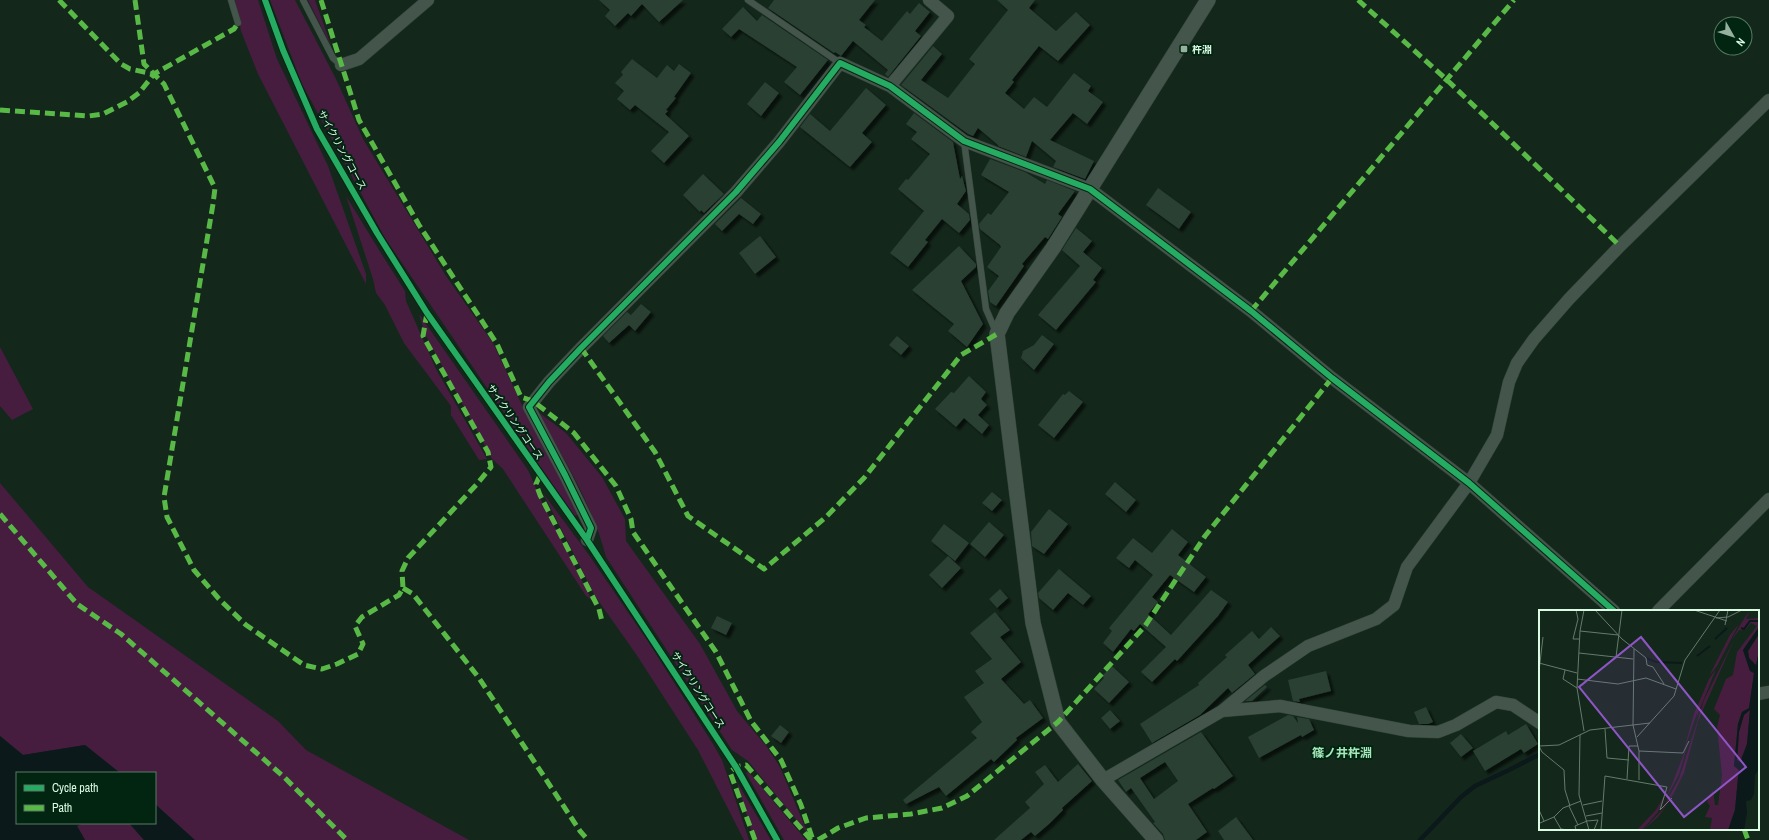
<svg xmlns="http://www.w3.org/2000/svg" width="1769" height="840" viewBox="0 0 1769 840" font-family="'Archivo Narrow','Noto Sans JP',sans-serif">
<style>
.green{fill:#461d3f}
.water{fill:#0b191b}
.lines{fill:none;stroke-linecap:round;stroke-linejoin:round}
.stream{stroke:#0b191b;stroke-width:4.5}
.building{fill:#294033;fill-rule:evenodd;filter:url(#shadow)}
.service-casing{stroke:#324338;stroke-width:7}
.minor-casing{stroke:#324338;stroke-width:13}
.tertiary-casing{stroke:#324338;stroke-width:16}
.service{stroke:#44564b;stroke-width:6}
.minor{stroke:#44564b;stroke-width:12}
.tertiary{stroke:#44564b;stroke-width:15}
.quiet{stroke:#58b947;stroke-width:5;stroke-dasharray:10 5;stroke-linecap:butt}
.cycleway-casing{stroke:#022511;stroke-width:8}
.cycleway{stroke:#26ab63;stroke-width:6}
.poi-dot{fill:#95b19e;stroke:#022511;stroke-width:1.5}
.labels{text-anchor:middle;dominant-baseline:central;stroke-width:4;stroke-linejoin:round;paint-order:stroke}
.poi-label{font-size:10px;font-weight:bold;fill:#dbfbe4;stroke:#022511;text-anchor:start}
.street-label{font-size:10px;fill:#dbfbe4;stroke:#022511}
.quarter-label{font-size:12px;font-weight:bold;fill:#a6e8bb;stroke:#022511}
.inset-river{fill:none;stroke:#0b191b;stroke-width:2}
.inset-road{fill:none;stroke:#647c6b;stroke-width:1}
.view{fill:#8e55c6;fill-opacity:0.15;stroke:#8e55c6;stroke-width:2}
.inset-edge{fill:none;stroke:#dbfbe4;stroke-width:2}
</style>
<defs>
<filter id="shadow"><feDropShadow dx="3.5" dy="3.5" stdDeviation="1" flood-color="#0009"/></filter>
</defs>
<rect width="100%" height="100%" fill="#14271b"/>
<path class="green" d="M235,0H258L277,59L328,166L366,274V284L258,74L241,31Z
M270,0H295L336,79L363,139L446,276L493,343L526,414L556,470L578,515L574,516L385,238L302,84Z
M308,0H315L332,48Z
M346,196L379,250L405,291L406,301L436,369L487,459L479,460L451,415V406L404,343L385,305L376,293L373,279Z
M419,314L528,470L541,500L592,600L586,596L503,469L492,459L425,334Z
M0,347L33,409L12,420L0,406Z
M537,411L566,433L602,477L625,519L626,541L700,644L737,711L767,747L780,767L808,834L748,761L732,750L606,557C593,505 563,457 537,411Z
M0,483L88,587L278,721L306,750L469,840H194L155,804V773H120L85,745L23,755L0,736Z
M543,493L589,555L649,643L713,744L722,760L749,840H744L698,750L636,654L595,596Z
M748,771L806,840H784L746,773Z
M737,782L771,840H754Z
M83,823H129L144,840H85L77,826Z"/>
<path class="water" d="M0,736L23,755L85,745L120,773H17V823H83L77,826L85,840H0Z
M155,804L195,840H144L129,823H155Z"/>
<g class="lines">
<path class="stream" d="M1420,840L1461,797L1475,786L1509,770L1540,754"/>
</g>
<path class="building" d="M599,0H683L659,22L642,4L631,16L628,13L615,26L605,16L610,10Z
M774,0H875L859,20L866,25L864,27L882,41L907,11L910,14L919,3L930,12L915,31L921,36L888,77L885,74L888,70L853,41L841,56L835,52L834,53L768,8Z
M997,0H1035L1029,8L1056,31L1076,12L1090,25L1058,61L1039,46L1012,80L1014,82L1005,93L1024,109L1034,97L1047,107L1074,73L1091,86L1088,91L1103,102L1087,124L1073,113L1050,140L1094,161L1085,179L1053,167L1056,161L1032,141L1026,157L998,146V145L978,128L973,136L968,134L901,85L933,46L942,54L921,80L948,98L975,64L969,59L1008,10Z
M743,7L757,21L762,15L828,60L800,95L784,82L797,67L739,29L731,37L722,29Z
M632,59L657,78L667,65L674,71L679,64L691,73L674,97L676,98L666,110L668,111L665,114L689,136L664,163L651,151L669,132L635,105L630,110L617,99L624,91L615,83L623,75L621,72Z
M765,82L779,93L761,116L747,104Z
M866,88L886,105L862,133L872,142L850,167L800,127L810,114L830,131Z
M914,113L953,142L960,179L962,176L966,191L957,204L969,214L970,220L959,233L942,219L925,240L928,242L908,267L890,253L924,211L898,189L906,179L908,180L930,154L911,139L917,132L906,124Z
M990,159L1025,172L1045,184L1047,180L1075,191L1058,214L1062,217L1048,239L1045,237L1022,264L1024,266L996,306L990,302L988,291L999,276L987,267L1001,247L1000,245L980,229L979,224L988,213L991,215L1009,192L981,175Z
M703,174L724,194L704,213L701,210L700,212L683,195Z
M1158,188L1191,212L1179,229L1146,205Z
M741,198L761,214L753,224L739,214L722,231L715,224Z
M1076,228L1092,241L1083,252L1102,268L1093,280L1096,282L1056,330L1038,315L1080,266L1062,250Z
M760,236L776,257L755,274L739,253Z
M959,246L976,264V267L961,281L983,324L967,347L948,331L954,324L912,290Z
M641,304L651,312L635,331L629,325L609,343L603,336L627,312L631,315Z
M1042,335L1054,344L1034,370L1021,358L1023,351L1034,345Z
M897,336L909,346L901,355L889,345Z
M969,376L986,392L981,399L987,405L978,415L989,425L982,434L964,418L956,427L935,409L951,392L954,393Z
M1069,391L1083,402L1054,438L1038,425L1063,394L1065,395Z
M1115,482L1136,500L1126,512L1105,494Z
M992,492L1002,500L992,511L982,503Z
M1049,509L1068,524L1044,554L1032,546L1031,532Z
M989,522L1004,535L985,557L970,544Z
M944,524L969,543L955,561L931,541Z
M1172,529L1188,542L1178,555L1206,577L1194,592L1170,575L1152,597L1158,602L1148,614L1171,635L1211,590L1228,602L1218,616L1177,661L1175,659L1152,682L1141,672L1166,647L1140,624L1134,631L1131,629L1113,652L1103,643L1112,631L1109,628L1153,575L1135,560L1129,568L1116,558L1133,538L1152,553Z
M948,556L961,568L942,588L929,575Z
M1059,569L1091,596L1083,605L1068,593L1053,610L1039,598L1038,593Z
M1000,589L1008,598L997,608L989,599Z
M995,612L1010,630L1000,637L1021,662L1001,679L1024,704L1030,700L1043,718L1016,738L1017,740L994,762L991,759L946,796L939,787L906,804L903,800L977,738L971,732L982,722L964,697L984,683L975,671L992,659L970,633Z
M717,616L732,623L726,635L711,628Z
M1271,627L1280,636L1248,665L1255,674L1232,693L1228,688L1200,715L1152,743L1140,724L1199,685L1198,683L1227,657L1225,655L1252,631L1259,639Z
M1112,666L1129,682L1109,703L1094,689L1104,678L1102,676Z
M1326,671L1331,691L1299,699L1300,702L1293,701L1288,680Z
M1265,685L1267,687L1252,701H1245Z
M1426,707L1433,722L1428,724H1419L1414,712Z
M1110,710L1120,721L1110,729L1101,718Z
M1288,715L1293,716L1298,723L1297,717L1309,719L1314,730L1302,737L1301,735L1259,758L1248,737Z
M1526,724L1538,744L1524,753L1521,749L1485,771L1473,751L1506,731L1508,735Z
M780,725L789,732L781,743L771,736Z
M1201,732L1233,776L1214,789L1213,788L1188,804L1207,832L1196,840H1165L1163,834L1153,823L1155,822L1131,788L1126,792L1118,780ZM1165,762L1178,781L1154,799L1140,778Z
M1461,734L1473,748L1461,757L1450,743Z
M1078,764L1092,781L1062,808L1063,810L1049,824L1035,836L1031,832L1021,840H994L1030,808L1025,802L1044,784L1035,772L1045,765L1058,782Z
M1236,817L1253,840H1224L1218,831Z"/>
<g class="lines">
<defs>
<path id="service" d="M231,0L238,23
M303,0L333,58L341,65
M748,0L840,63
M964,141L986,309L996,332"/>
<path id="minor" d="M341,65L359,59L428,0
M890,86L948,16L929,0
M587,540L591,528L565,475L529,407L549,382L581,348L736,192L779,142L840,63L890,86L964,141L1090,189L1251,311L1332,378L1469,483L1614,611
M1658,611L1769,499
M1758,694L1769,692
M1222,711L1280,706L1409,731L1438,732L1456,725L1496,702L1513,705L1540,723
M1103,780L1222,711L1264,676L1308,646L1376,619L1394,605L1407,567L1469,483L1497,435L1509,382L1517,363L1534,339L1569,299L1620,246L1769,100"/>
<path id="tertiary" d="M1156,840L1103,780L1058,722L1033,623L997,334L1007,313L1053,248L1208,0"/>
</defs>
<use href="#service" class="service-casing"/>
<use href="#minor" class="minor-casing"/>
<use href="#tertiary" class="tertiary-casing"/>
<use href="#service" class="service"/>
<use href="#minor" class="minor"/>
<use href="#tertiary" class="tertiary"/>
<path class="quiet" d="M59,0L121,64L130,69L154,74
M135,0L144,64L164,84L215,188L213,204L164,497L167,517L194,570L219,599L246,625L304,665L322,669L337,664L358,654L363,644L355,626L362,617L399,595L403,588L402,571L408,558L477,484L491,467L488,452L423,336L427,313
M321,0L359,120L419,225L497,344L521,397L533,401L574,433L616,486L631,519L633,532L716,652L751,721L781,760L801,805L813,840
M1358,0L1446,79L1620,246
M0,110L89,116L103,114L127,102L139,93L154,74L234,29L238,23
M1251,311L1514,0
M581,348L655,452L688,516L764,569L826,517L864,478L961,355L997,334
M540,475L536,484L540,495L599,609L602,621
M0,514L77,604L121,634L193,697L284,777L347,840
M403,588L413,594L479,678L580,831L588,840
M1744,829L1748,840
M755,840L730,772L736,767L746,765L811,840
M818,840L838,828L866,818L911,814L942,808L967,796L1058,722L1145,626L1205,536L1332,378"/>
<defs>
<path id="cycleway" d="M265,0L283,50L317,129L377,233L427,313L587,540L711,729L736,767L777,840
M587,540L591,528L565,475L529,407L549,382L581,348L736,192L779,142L840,63L890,86L964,141L1090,189L1251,311L1332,378L1469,483L1614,611"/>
</defs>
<use href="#cycleway" class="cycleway-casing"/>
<use href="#cycleway" class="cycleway"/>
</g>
<rect class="poi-dot" x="1180" y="45" width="8" height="8" rx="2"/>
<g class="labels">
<g class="poi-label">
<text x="1192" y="49">杵淵</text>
</g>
<g class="street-label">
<text transform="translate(342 150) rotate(61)">サイクリングコース</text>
<text transform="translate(515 422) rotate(55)">サイクリングコース</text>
<text transform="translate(698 690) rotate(57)">サイクリングコース</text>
</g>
<g class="quarter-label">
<text x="1342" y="753">篠ノ井杵淵</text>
</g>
</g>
<g transform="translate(1539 610)">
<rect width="220" height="220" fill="#14271b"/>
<path d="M210,0L206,8L212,0L207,9L220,8V17L204,40L211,61L215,63L210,99L203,102L199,114L195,156L200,160L199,168L196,200L189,220H171L173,208L166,207L171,196L168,192L174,180L176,195H179L183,165L178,117L181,105L175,99L187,69L194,65L198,42L218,16L212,13L206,20H200L192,31ZM200,14L178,56L170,66L191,25ZM220,24V51L217,56L210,48L209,41ZM196,28L159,111L145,163L135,183L125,198L133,188L119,207L104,220L125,198L123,199L140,169L165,90ZM177,59L158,106V103L144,143L155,104L170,69ZM211,100L208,134L202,152L198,150L200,122L205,104ZM149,133L140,164L122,198L134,172ZM129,179L119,202L103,220H98L117,200Z" fill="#461d3f"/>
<path d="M220,17V24L209,41L210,48L217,55L220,40V159L216,165L215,184L212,190L207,191L208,203L205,220H189L196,200L199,168L200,160L195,156L199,114L203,102L210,98L215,63L211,61L204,40ZM211,100L208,134L201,152L198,150L200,122L205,105Z" fill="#0b191b" fill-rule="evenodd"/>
<path class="inset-river" d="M202,18L205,19L211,11H220M176,29L188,18M158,46L171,36M107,48L117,52L143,53"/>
<path class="inset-road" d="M37,0L39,9L34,29H40M45,0L41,21L38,78L45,121M56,0L83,29L107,48L108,55L114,57L125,74M155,0L188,11M177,8L189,7L203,0M186,15L189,0M41,21L79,25M95,39L94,115L100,141V170M40,43L94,49M77,47L83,0M0,53L38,63M26,60L24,69L38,78M0,61L4,27M38,69L79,74L107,68L137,79M66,119L68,148L90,150M41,125L40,185L50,220M98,127L135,86L146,50L181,0M0,136L20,135L51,120L111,113M0,136L3,142L25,160L26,180L31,196M100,141L144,143L150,131M88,169L90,136H99M44,195L63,191M30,196L39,215M0,200L5,211M47,206L63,203M15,207L22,219L29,220M1,213L15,207L24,198L42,191M37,220L36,216L48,211L59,210L55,220M62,220L66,166L128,177L121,200L133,188"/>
<path class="view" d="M102,27L207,157L145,207L40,77Z"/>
<rect width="220" height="220" class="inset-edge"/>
</g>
<rect x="16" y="772" width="140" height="52" fill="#022511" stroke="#597b65"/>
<rect x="24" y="785" width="20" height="6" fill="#26ab63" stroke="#597b65"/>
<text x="52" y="792" font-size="12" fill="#dbfbe4">Cycle path</text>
<rect x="24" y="805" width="20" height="6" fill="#58b947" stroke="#597b65"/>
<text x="52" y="812" font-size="12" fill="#dbfbe4">Path</text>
<g transform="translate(1733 36) rotate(129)"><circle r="19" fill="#022511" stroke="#597b65"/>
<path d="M0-3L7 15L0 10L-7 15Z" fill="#95b19e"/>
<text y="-6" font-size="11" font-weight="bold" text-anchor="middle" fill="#dbfbe4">N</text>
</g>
</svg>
